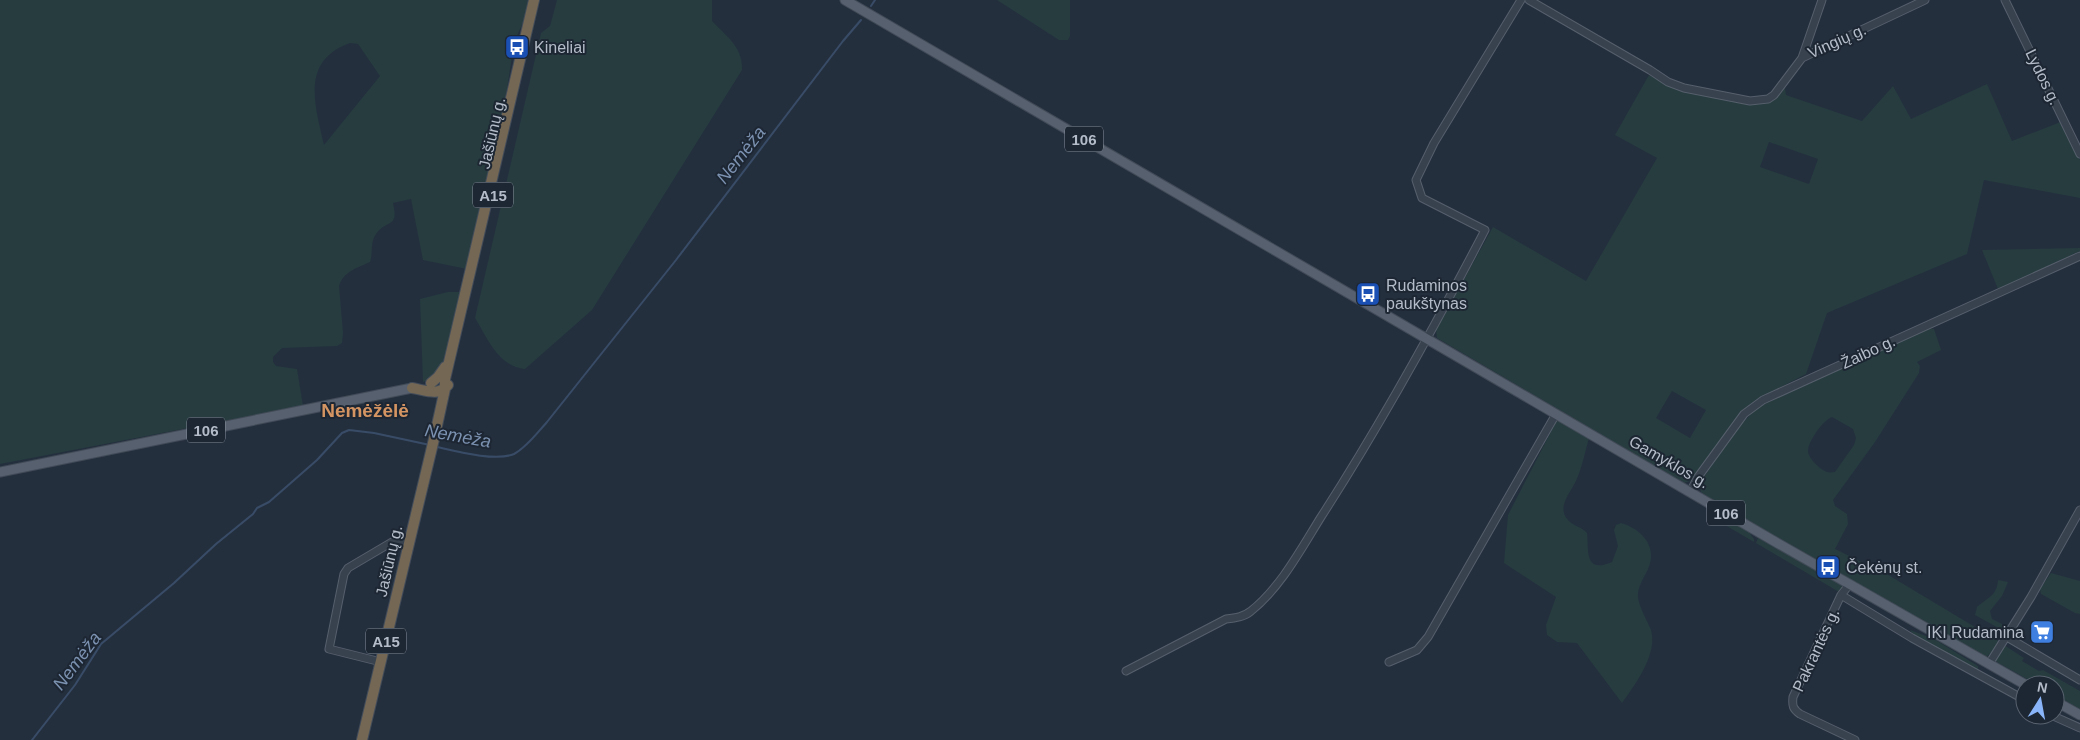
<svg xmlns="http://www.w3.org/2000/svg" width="2080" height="740" viewBox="0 0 2080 740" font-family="Arial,sans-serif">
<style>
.green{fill:#263c3f;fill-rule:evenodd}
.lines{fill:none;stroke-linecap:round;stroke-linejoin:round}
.stream{stroke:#394c67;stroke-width:2}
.minor-casing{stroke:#565f6c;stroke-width:9}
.major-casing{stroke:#414a57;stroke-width:11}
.highway-casing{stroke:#434c59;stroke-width:12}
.minor{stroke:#38414e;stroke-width:7}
.major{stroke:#56606e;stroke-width:9}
.highway{stroke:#746855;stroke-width:10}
.labels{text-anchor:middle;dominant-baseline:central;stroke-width:4;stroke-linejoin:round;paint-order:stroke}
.shield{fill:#1d2633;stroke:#878f9c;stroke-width:1}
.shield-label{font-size:15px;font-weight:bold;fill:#b4bcc9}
.street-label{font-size:16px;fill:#b4bcc9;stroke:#1d2633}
.poi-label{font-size:16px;fill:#b4bcc9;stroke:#1d2633;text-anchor:start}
.water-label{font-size:18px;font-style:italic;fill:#7c92b1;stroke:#1d2633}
.quarter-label{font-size:19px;font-weight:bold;fill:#d59563;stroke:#1d2633}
</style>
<rect width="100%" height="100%" fill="#242f3e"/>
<path class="green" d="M0,0H528L524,21L518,33L512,56L507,89L467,269L423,260L411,199L393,203C399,229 387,219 376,234C370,242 373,254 370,262C357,268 344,271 339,286L343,333L342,343L337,346L282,348L273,357V362L276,366L297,369L303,406L0,464ZM350,43L358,44L380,76L324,145C315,105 300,61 350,43Z
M557,0H712V21C727,37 743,47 742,70L592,310L525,369C498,366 488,339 475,318L541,33L550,26Z
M997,0H1070V36L1068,40H1059Z
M1649,75L1667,84L1752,104L1770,101L1785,88L1786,95L1862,121L1893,86L1911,119L1987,84L2012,141L2063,121L2080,160V198L1984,180L1967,254L1827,313L1806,374L1756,400L1747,407L1693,480L1684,483L1437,338L1436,330L1493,227L1586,281L1657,158L1615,135ZM1769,142L1818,159L1809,184L1760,167ZM1672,391L1706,410L1690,438L1656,418Z
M2080,248V251L1998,289L1982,250Z
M448,292H462L444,361C441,371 433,379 423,382L420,299Z
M1928,328L1934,329L1941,350L1917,362L1920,366L1919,373L1875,442L1833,500L1835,506L1847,514L1848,524L1835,549L1890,576L2000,642L1995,650L1986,657L1716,502L1701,492L1700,484C1717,456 1735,427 1760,406ZM1832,417L1853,429L1856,438L1854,445L1835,472C1832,472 1830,473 1827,472C1821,470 1809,459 1808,452C1807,443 1823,420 1832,417Z
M1557,420L1589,438C1585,452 1582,468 1576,481C1571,492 1556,507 1568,520C1573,526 1582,527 1587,533C1589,551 1584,574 1612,562L1618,546L1614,530L1616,525L1621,523C1642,529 1658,547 1648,569C1644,578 1637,587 1638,598C1640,609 1647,620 1651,630C1658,654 1635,685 1622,703L1577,643L1557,642L1547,635L1546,625L1556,597L1504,563L1508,515Z
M1707,508L1749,532L1754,539V542L1708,515Z
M1758,538L1841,585L1844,589L1839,592L1756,543Z
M2051,573L2080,581V614L2075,613L2041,594L2040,589Z
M1998,580L2008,582L2002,596L1990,611L1992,619L2002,624V630L1975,615L1977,607C1988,597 1997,596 1998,580Z
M1910,630L1934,639L1978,666V669H1974L1914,636Z
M2004,645L2024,658L2022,661L2039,671L2043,670L2080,691V709L2055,695V685H2038L1995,661Z"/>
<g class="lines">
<path class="stream" d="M871,6L875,0
M437,447C455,451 496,462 514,454C527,447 537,433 547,422L676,260L843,41L861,20
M32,740L75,685L101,644L174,583L216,544L253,514L257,508L269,502L317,460L342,433L349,430L374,433L430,445"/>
<defs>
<path id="minor" d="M1529,0L1650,70L1668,82L1684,88L1750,101L1768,99L1774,95L1802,58L1822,0
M2005,0L2080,154
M1802,58L1925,0
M1690,492L1698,477L1744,414L1763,400L2080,256
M1849,585L1841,595L1793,697C1792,706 1793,709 1800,714L1855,740
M1841,595L1912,638L2025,700
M2007,637L2080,680
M381,662L329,649L344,574L348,568L392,542L409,541
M1389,662L1417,650L1428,637L1556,414
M1989,664L2031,597L2080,510
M1126,671L1226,619C1235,618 1244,617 1251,611C1281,587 1301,549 1321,517C1381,424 1434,328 1485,230L1422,198L1416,180L1434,143L1521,0
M2051,715L2080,728"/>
<path id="major" d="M845,0L1779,544L2026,685
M0,472L412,388
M2055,701L2080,715"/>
<path id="highway" d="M431,383L438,377L445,367
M412,388C425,390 438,397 448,385
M362,740L434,439L445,389V379L534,0"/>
</defs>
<use href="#minor" class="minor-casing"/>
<use href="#major" class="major-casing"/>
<use href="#highway" class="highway-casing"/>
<use href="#minor" class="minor"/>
<use href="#major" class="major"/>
<use href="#highway" class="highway"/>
</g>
<defs>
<symbol id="bus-square" viewBox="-11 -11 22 22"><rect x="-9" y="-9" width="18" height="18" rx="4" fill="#1a4fb4" stroke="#1d2633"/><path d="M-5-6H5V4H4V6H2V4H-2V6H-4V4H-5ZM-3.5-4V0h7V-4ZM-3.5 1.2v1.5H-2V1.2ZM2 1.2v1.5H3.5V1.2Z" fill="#fff"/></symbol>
<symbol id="supermarket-square" viewBox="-11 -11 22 22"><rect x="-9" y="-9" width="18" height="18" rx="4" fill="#3f7fe0" stroke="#1d2633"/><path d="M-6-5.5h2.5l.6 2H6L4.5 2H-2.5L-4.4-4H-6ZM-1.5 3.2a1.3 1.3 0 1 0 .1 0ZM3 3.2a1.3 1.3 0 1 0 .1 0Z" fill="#fff"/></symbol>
</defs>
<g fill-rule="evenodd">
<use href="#bus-square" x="503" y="33" width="28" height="28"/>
<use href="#bus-square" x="1354" y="280" width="28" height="28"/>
<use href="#bus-square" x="1814" y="553" width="28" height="28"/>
<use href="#supermarket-square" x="2028" y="618" width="28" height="28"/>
</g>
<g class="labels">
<g class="shield">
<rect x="1065" y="126.5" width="38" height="25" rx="4"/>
<rect x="473" y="182.5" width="40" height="25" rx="4"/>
<rect x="187" y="417.5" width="38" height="25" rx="4"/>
<rect x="1707" y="500.5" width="38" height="25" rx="4"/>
<rect x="366" y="628.5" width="40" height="25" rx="4"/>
</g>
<g class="shield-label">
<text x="1084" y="139">106</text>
<text x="493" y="195">A15</text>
<text x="206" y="430">106</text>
<text x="1726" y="513">106</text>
<text x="386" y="641">A15</text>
</g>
<g class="street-label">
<text transform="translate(1837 41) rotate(-24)">Vingių g.</text>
<text transform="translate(2043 77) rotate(64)">Lydos g.</text>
<text transform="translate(492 133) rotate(-77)">Jašiūnų g.</text>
<text transform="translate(1868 352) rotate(-25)">Žaibo g.</text>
<text transform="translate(1669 462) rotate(30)">Gamyklos g.</text>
<text transform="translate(389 561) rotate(-77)">Jašiūnų g.</text>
<text transform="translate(1816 650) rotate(-65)">Pakrantės g.</text>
</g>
<g class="poi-label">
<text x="534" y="47">Kineliai</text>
<text x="1386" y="285">Rudaminos<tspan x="1386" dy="18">paukštynas</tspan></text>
<text x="1846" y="567">Čekėnų st.</text>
<text x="2024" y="632" text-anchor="end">IKI Rudamina</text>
</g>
<g class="water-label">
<text transform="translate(741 155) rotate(-52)">Nemėža</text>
<text transform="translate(458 436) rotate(10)">Nemėža</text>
<text transform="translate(77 661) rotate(-53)">Nemėža</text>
</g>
<g class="quarter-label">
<text x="365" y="410">Nemėžėlė</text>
</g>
</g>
<g transform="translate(2040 700) rotate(11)"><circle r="24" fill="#1d2633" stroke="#59626f"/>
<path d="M0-4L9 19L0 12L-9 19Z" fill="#8ab4f8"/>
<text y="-8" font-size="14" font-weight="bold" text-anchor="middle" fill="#b4bcc9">N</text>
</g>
</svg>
